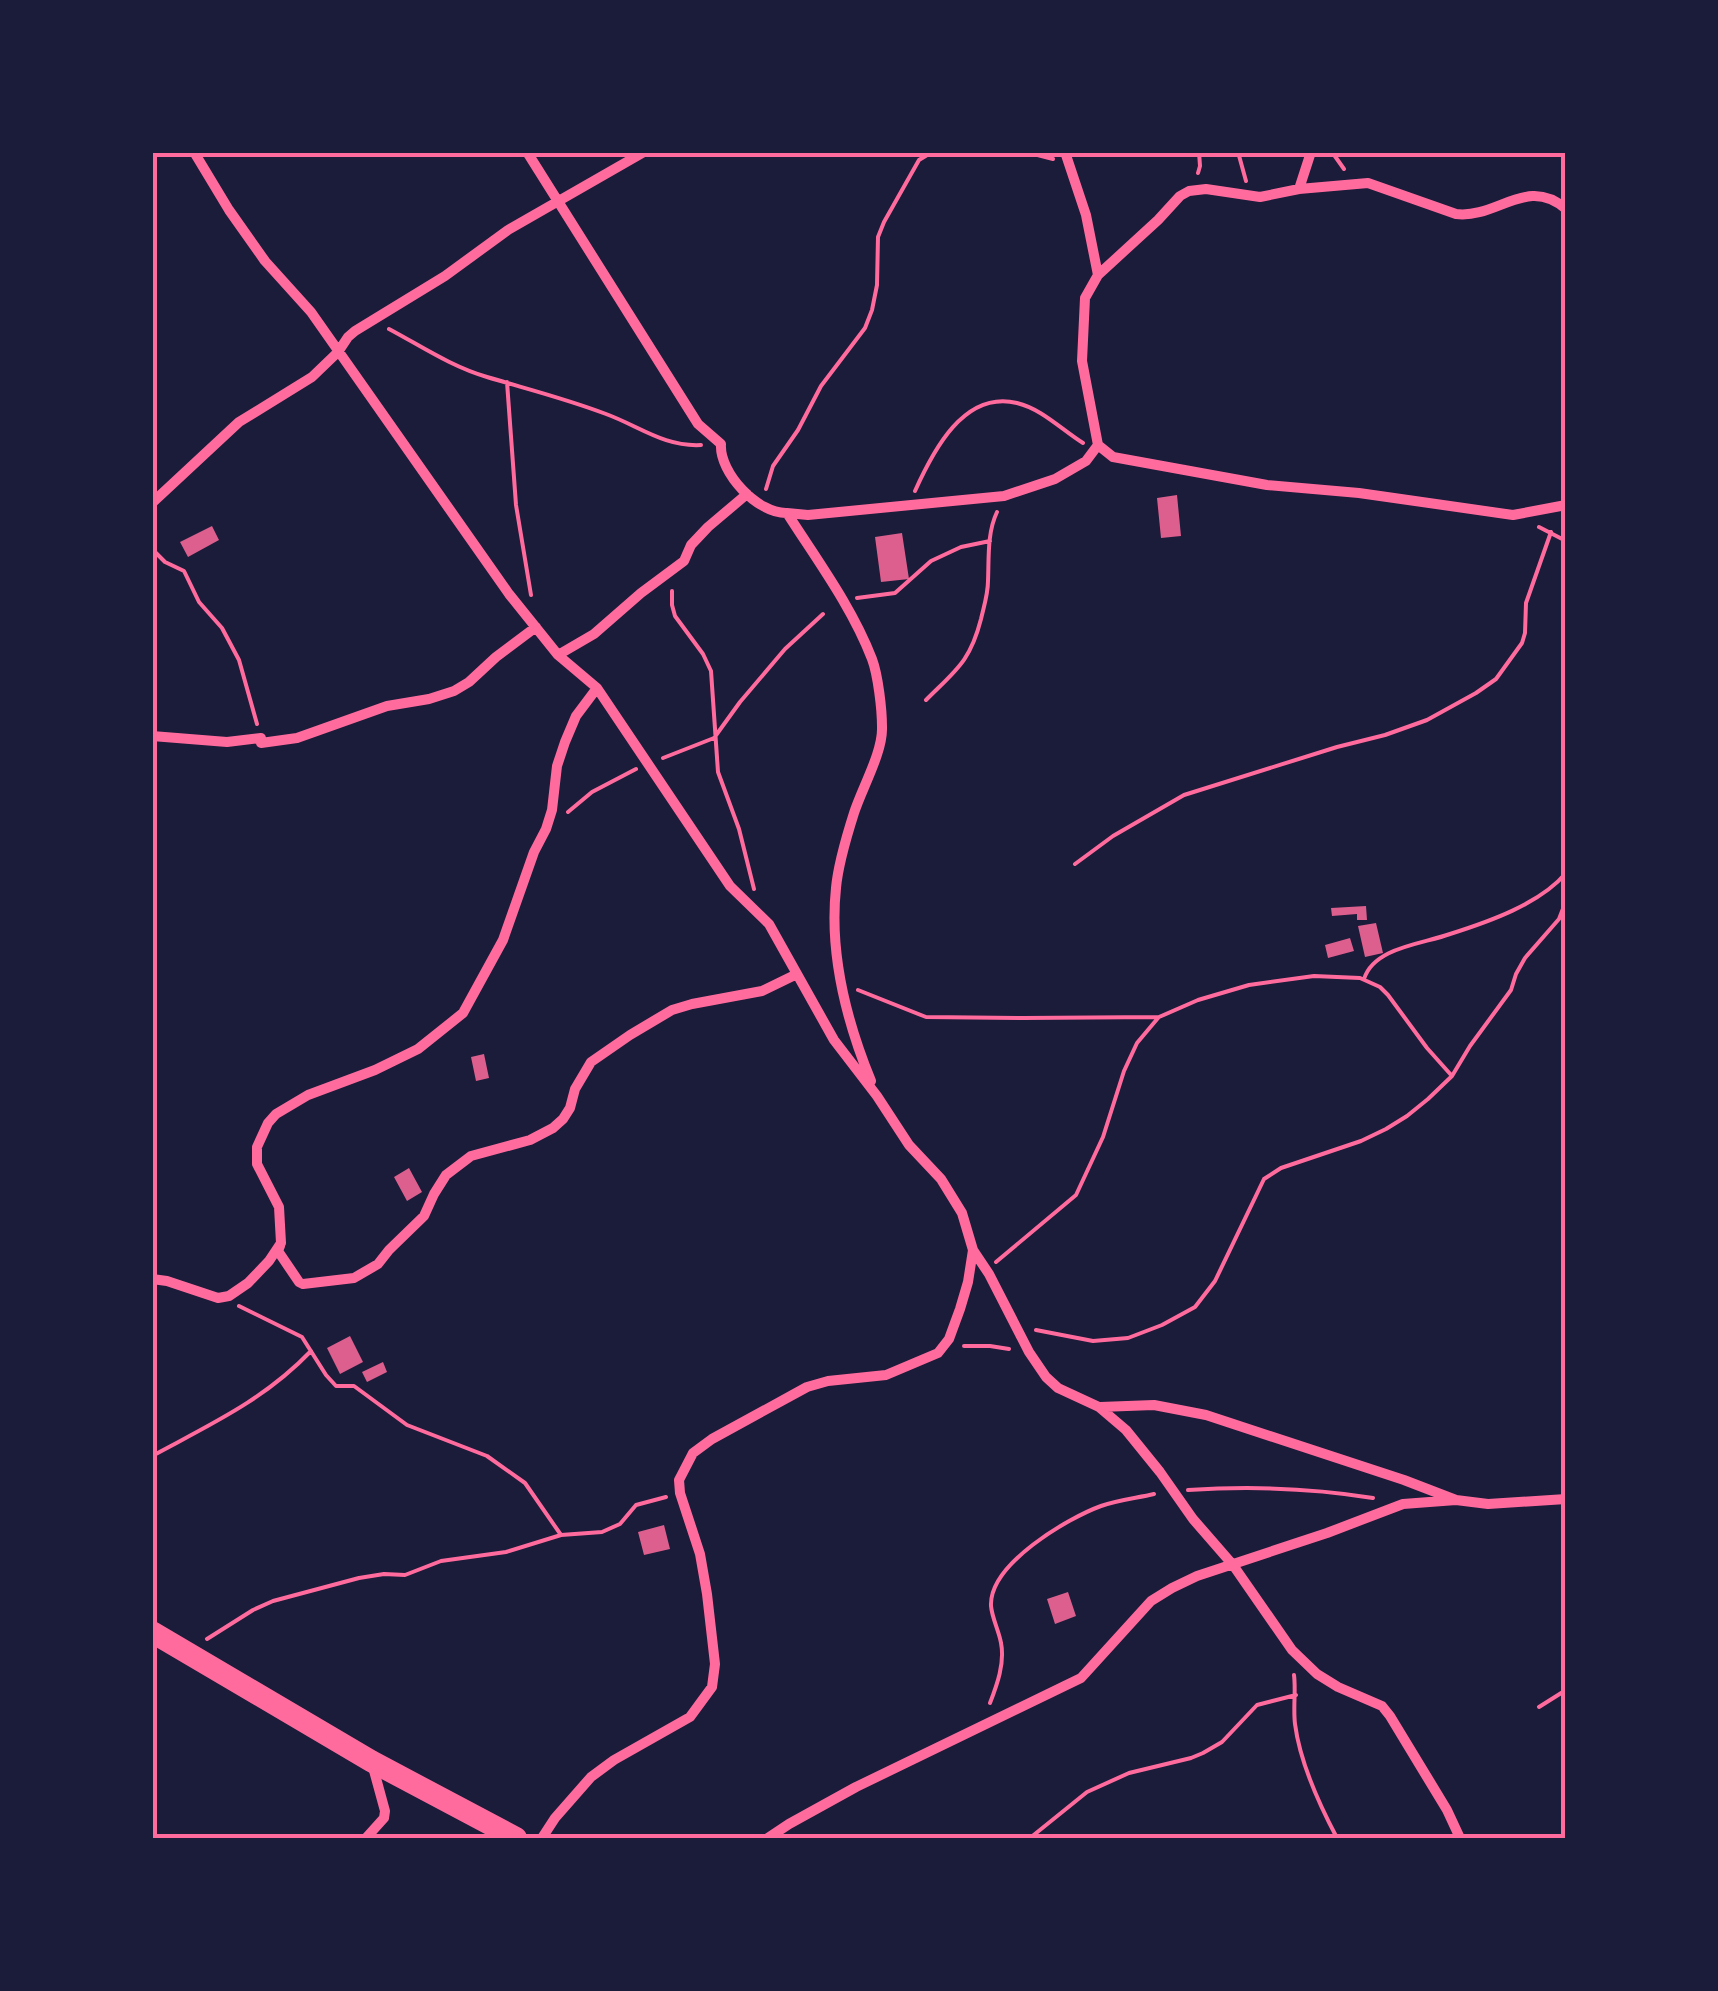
<svg xmlns="http://www.w3.org/2000/svg" width="1718" height="1991" viewBox="0 0 1718 1991" font-family="'Source Serif 4',serif">
<style>
.building{fill:#dd5f8e}
.lines{fill:none;stroke-linecap:round;stroke-linejoin:round}
.path{stroke:#ff6b9d;stroke-width:4}
.minor{stroke:#ff6b9d;stroke-width:10}
.trunk{stroke:#ff6b9d;stroke-width:22}
.neatline{fill:none;stroke:#ff6b9d;stroke-width:4}
</style>
<rect width="100%" height="100%" fill="#1b1b3a"/>
<path class="building" d="M1177,495L1181,536L1161,538L1157,498Z
M212,526L219,540L188,557L180,542Z
M902,533L909,579L881,582L875,537Z
M1366,906L1367,920H1357V914L1332,916L1331,908Z
M1376,923L1383,953L1365,957L1358,926Z
M1350,938L1354,951L1328,958L1325,945Z
M484,1054L489,1078L476,1081L471,1057Z
M409,1168L422,1192L407,1201L394,1177Z
M350,1336L363,1362L340,1374L327,1348Z
M383,1362L387,1372L367,1382L362,1372Z
M664,1525L670,1549L644,1555L638,1532Z
M1068,1592L1076,1616L1055,1624L1047,1599Z"/>
<g class="lines">
<path class="path" d="M1026,152L1053,159
M1238,152L1246,181
M1332,152L1344,169
M1198,173L1200,166L1199,152
M389,329C421,346 452,367 487,377C527,389 567,399 606,414C639,426 664,447 701,445
M507,382L516,505L531,595
M766,489L773,466L798,430L821,386L865,328L872,310L877,285L878,237L884,222L919,160L932,152
M915,491C933,451 964,390 1017,403C1042,409 1062,430 1083,443
M1539,527L1566,541
M152,549L165,562L184,571L199,602L222,628L239,660L257,724
M672,591V605L675,616L703,654L711,671L718,772L739,829L754,889
M857,598L895,593L931,561L961,547L990,541
M926,700C956,670 970,662 981,619C984,606 988,594 988,581C989,558 987,533 997,512
M663,758L714,738L740,702L785,649L823,614
M568,812L592,792L636,769
M1075,864L1113,836L1184,795L1337,747L1385,735L1427,720L1476,693L1496,679L1522,643L1525,633L1526,603L1551,532
M1364,979C1374,947 1423,944 1450,934C1488,922 1540,904 1566,873
M858,990L926,1017L1023,1018L1159,1017L1198,1000L1249,985L1314,976L1360,978L1380,987L1388,995L1427,1048L1452,1076
M996,1262L1076,1195L1103,1137L1124,1071L1137,1043L1158,1018
M239,1306L302,1337L326,1375L336,1386H354L407,1425L487,1456L525,1483L561,1535
M1036,1330L1093,1341L1128,1338L1162,1325L1195,1307L1215,1281L1264,1179L1281,1168L1361,1141L1386,1129L1407,1116L1428,1099L1452,1076L1470,1046L1511,990L1516,974L1525,958L1559,919L1566,901
M964,1346H990L1009,1349
M152,1456C211,1424 264,1400 311,1351
M1188,1490C1251,1486 1312,1488 1373,1498
M207,1639L253,1610L273,1601L359,1578L384,1574L405,1575L441,1561L506,1552L561,1535L602,1532L620,1524L636,1505L666,1497
M1294,1675C1296,1691 1293,1707 1295,1724C1300,1763 1319,1804 1337,1838
M990,1703C997,1685 1005,1663 1001,1643C999,1631 992,1618 991,1606C989,1564 1068,1518 1101,1506C1118,1500 1137,1498 1154,1494
M1539,1707L1566,1690
M1030,1838L1087,1792L1129,1773L1191,1758L1203,1753L1222,1742L1257,1705L1296,1695"/>
<path class="minor" d="M194,152L229,210L265,261L311,312L509,594L558,655L597,688L730,886L769,924L834,1040L877,1096L909,1145L941,1179L962,1213L973,1250L968,1282L960,1309L949,1339L938,1353L886,1375L828,1381L807,1387L712,1439L693,1453L679,1480L680,1493L700,1554L707,1594L715,1664L712,1687L690,1717L614,1760L591,1777L555,1818L542,1838
M527,152L698,424L721,444C719,473 758,514 787,513C817,560 852,607 872,659C878,675 882,709 882,727C883,752 862,788 854,813C847,835 838,865 836,888C829,954 846,1020 871,1081
M1065,152L1086,215L1098,275
M1299,189L1311,152
M1098,445L1113,457L1267,485L1359,493L1513,515L1566,505
M152,503L239,422L312,377L338,352L348,337L355,331L445,276L508,230L644,152
M787,513L808,515L1004,496L1055,479L1086,461L1098,445L1082,361L1085,298L1098,275L1158,220L1180,196L1189,191L1206,189L1260,197L1299,189L1368,183L1456,214C1497,219 1527,175 1566,209
M558,655L594,634L641,593L684,561L691,545L708,527L747,494
M152,736L227,742L261,738V743L297,738L387,706L429,699L454,691L469,682L496,657L536,627
M280,1246L278,1251L299,1282L303,1284L354,1278L378,1264L389,1250L424,1216L434,1194L446,1175L471,1156L530,1140L553,1128L563,1119L570,1108L575,1089L591,1062L630,1035L672,1010L692,1004L762,991L797,974
M973,1250L989,1274L1029,1352L1046,1377L1058,1388L1099,1407L1126,1430L1160,1472L1193,1519L1233,1565L1292,1650L1317,1674L1338,1687L1382,1706L1390,1716L1447,1810L1460,1838
M152,1279L167,1281L218,1298L229,1296L248,1283L269,1261L281,1243L279,1207L257,1164V1147L268,1123L276,1114L308,1095L375,1070L418,1049L463,1013L503,940L534,852L546,829L552,810L557,766L565,742L576,716L597,688
M1100,1407L1154,1405L1206,1415L1404,1480L1456,1500L1488,1504L1566,1499
M366,1838L384,1818L385,1811L373,1767
M768,1838L789,1824L856,1787L1081,1678L1151,1601L1172,1588L1197,1576L1327,1533L1403,1504L1456,1500"/>
<path class="trunk" d="M152,1632L371,1761L516,1838"/>
</g>
<rect width="1718" height="1991" fill="none" stroke="#1b1b3a" stroke-width="310"/>
<rect x="155" y="155" width="1408" height="1681" class="neatline"/>
</svg>
